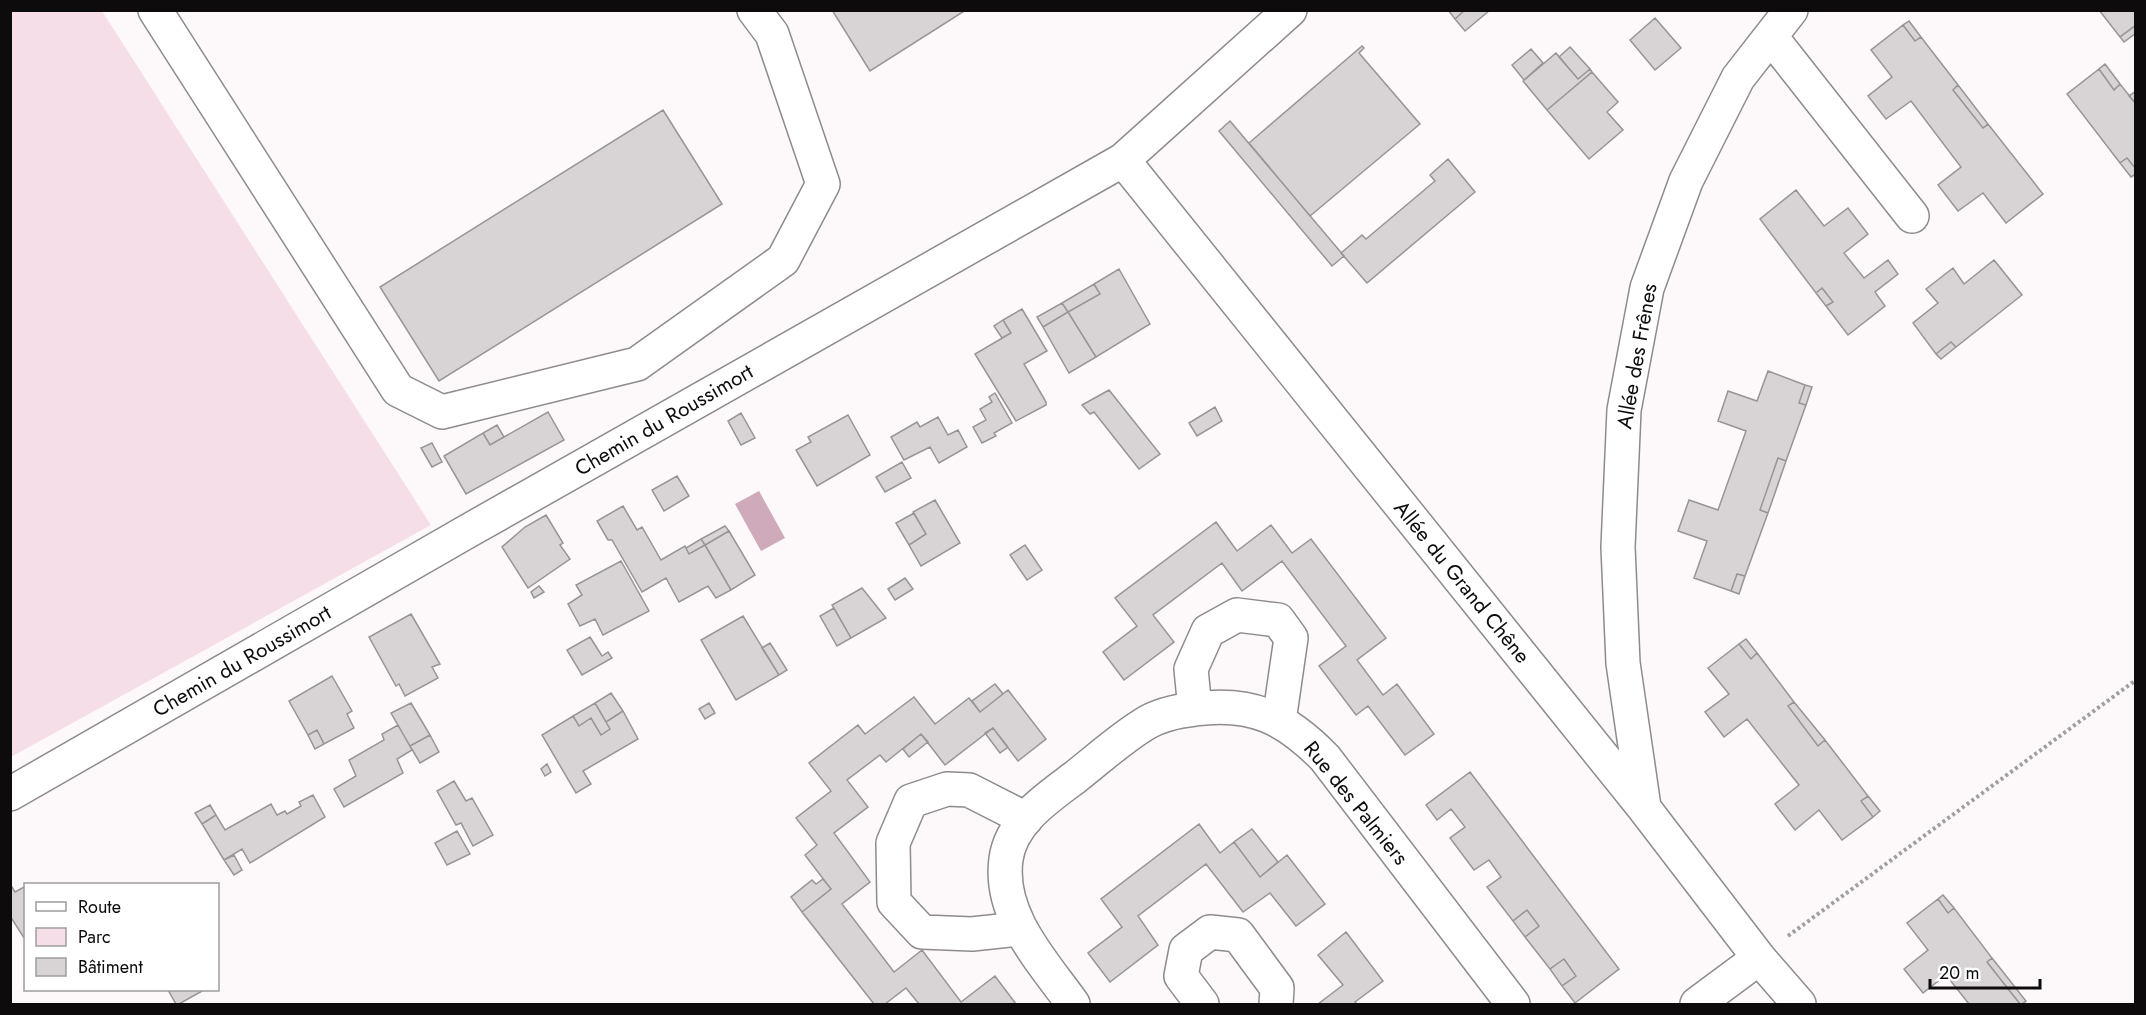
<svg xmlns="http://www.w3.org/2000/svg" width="2146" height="1015" viewBox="0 0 2146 1015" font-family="Jost,sans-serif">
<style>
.green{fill:#f6dee9}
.water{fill:#ceaabb}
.building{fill:#d8d3d5;stroke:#989496;stroke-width:1.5}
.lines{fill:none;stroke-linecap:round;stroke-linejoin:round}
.minor-casing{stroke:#8f8b8d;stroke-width:36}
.path{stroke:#a19e9f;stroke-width:4;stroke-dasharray:3 3;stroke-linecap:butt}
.minor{stroke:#fff;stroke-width:33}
.labels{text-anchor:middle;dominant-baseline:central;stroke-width:4.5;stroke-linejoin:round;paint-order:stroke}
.street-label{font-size:21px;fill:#0d0b0c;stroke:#fff}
</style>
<rect width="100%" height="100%" fill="#fdf9fb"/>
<path class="green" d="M11,10L102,11L431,525L11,757Z"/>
<path class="water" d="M759,491L785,538L761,551L735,504Z"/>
<path class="building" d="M832,10H966L870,71Z
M1448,10H1465L1455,19Z
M1465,10H1490L1465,31L1455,19Z
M2099,10H2136V25L2120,37Z
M1655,18L1681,48L1655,70L1630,40Z
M1909,21L1921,37L1915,41L1903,25Z
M1903,25L1915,41L1921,37L1958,85L1953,90L1983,128L1988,124L2043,194L2006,223L1983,193L1958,211L1938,185L1961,167L1911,101L1886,119L1868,96L1892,77L1871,50Z
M2136,25V33L2124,42L2120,37Z
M1362,46L1364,48L1359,53L1420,124L1310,216L1249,143Z
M1570,47L1590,69L1578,79L1559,57Z
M1531,49L1543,63L1524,80L1512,65Z
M1556,53L1578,79L1590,69L1592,72L1547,110L1523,81Z
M2105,64L2120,84L2114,90L2099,69Z
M2099,69L2114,90L2120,84L2136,104V169L2127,158L2120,163L2067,94Z
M1592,72L1618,102L1607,112L1623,130L1589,159L1547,110Z
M1958,85L1988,124L1983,128L1953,90Z
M2136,91V104L2129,96Z
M663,110L722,204L439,381L380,287Z
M1230,121L1344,256L1332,266L1219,131Z
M2127,158L2136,169V174L2131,177L2120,163Z
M1448,159L1475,192L1367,283L1341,253L1362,235L1366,239L1435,181L1430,175Z
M1796,190L1824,226L1848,208L1868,234L1844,253L1864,278L1888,260L1898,274L1875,292L1885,306L1848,335L1826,306L1833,302L1822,288L1816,293L1760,219Z
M1994,260L2022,295L1956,347L1951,342L1936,354L1913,323L1938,303L1926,289L1953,268L1964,284Z
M1119,269L1150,324L1096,357L1068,312L1100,294L1094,284Z
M1094,284L1100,294L1068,312L1062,303Z
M1822,288L1833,302L1826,306L1816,293Z
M1062,303L1068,312L1043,327L1037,317Z
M1022,309L1047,351L1024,364L1046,402V405L1016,421L975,354L1011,333L1003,320Z
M1068,312L1096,357L1069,373L1043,327Z
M1003,320L1011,333L1002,338L994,326Z
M1951,342L1956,347L1941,359L1936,354Z
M1768,371L1805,385L1799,403L1806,405L1786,461L1778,458L1760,510L1768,513L1745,576L1737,574L1731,591L1694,578L1707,541L1678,531L1689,500L1718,510L1746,431L1718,421L1728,391L1757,401Z
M1805,385L1812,387L1806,405L1799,403Z
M1109,390L1160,454L1139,469L1094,412L1090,414L1082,405Z
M995,393L1012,423L994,433L996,436L982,443L973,427L986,420L980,409L992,402L989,397Z
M1215,407L1222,421L1197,436L1189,423Z
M548,412L564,440L466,494L444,456L483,433L490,445Z
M741,413L755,438L741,445L728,421Z
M848,415L870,455L817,486L796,450L811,442L808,437Z
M938,417L948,435L958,430L967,447L939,463L930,447L904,460L891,437L917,422L920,427Z
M497,425L504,437L490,445L483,433Z
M432,443L442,462L432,467L421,448Z
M1778,458L1786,461L1768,513L1760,510Z
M902,462L911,478L885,492L876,477Z
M677,476L689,496L664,511L652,490Z
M935,500L960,543L921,566L909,545L926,534L913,512Z
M623,506L637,530L642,527L661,560L685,546L689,554L705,545L731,590L716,598L708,586L679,602L666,578L642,592L612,540H608L597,521Z
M914,513L926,534L909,545L896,523Z
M546,515L563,543L560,545L570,559L528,588L502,547L525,527Z
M1216,522L1237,551L1271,525L1292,553L1311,539L1386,638L1357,660L1383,695L1397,684L1434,734L1405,755L1368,706L1356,715L1319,666L1346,646L1282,561L1242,591L1222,563L1153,615L1174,642L1124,680L1103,652L1137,626L1115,598Z
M725,526L729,531L705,545L701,539Z
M729,531L755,575L731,590L705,545Z
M701,539L705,545L689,554L686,548Z
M1025,545L1042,570L1027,580L1010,555Z
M621,561L649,611L603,635L595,619L580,626L568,604L582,595L576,585Z
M1737,574L1745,576L1739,594L1731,591Z
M905,578L913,589L895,600L888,589Z
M539,586L544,592L534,598L531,592Z
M862,588L886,618L851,638L832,605Z
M834,608L851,638L837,646L820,616Z
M411,614L440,664L432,667L438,678L405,696L399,684L396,686L369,637Z
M743,616L779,675L736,700L701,640Z
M590,637L602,656L608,652L612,658L582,675L567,650Z
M1746,639L1757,653L1751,659L1739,644Z
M770,643L787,670L779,675L762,648Z
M1739,644L1751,659L1757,653L1794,702L1788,706L1818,746L1825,740L1868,796L1861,801L1873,817L1842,840L1819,810L1795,830L1775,804L1799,785L1747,719L1724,737L1705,712L1729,694L1708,668Z
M332,676L352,711L347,714L354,728L324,744L317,730L308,735L289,701Z
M995,684L1003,694L980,712L972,701Z
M1008,690L1046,739L1018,761L993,728L945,765L921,734L886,762L880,755L847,780L868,807L834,833L870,882L842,904L894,972L922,950L961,1002L995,976L1016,1004H919L906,988L885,1004H874L802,912L831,889L805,855L817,845L796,818L831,791L809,763L858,725L865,734L914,697L935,724L969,698L980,712Z
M611,693L623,711L606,722L595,703Z
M1794,702L1825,740L1818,746L1788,706Z
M411,703L430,735L410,746L391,713Z
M595,703L610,729L601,735L591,718L579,726L573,716Z
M709,703L715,713L705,719L699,709Z
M623,711L638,739L583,771L591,784L576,793L542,735L573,716L579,726L591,718L601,735L610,729L606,722Z
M398,725L412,750L397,759L403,773L344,807L334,789L356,776L349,760L384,740L382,734Z
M993,728L1008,747L1000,753L985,733Z
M317,730L324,744L315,749L308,735Z
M921,734L928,742L909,757L903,749Z
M430,735L439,752L420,763L410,746Z
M547,764L551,772L545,776L541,769Z
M1470,772L1619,969L1575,1003L1562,986L1576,976L1564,959L1550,969L1525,937L1539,926L1527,910L1513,921L1487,887L1501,877L1489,860L1474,870L1450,838L1465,827L1451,809L1437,820L1426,805Z
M454,781L466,801L472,798L493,835L473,846L461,823L456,825L437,791Z
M313,795L325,817L250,863L242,849L224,860L202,824L216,815L225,830L271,804L277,815L285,811L287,814L301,806L299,802Z
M1868,796L1880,811L1873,817L1861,801Z
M210,805L216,815L202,824L195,813Z
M1199,824L1220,853L1234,842L1260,877L1287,855L1325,904L1296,926L1270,893L1243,912L1206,864L1138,916L1158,945L1110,982L1088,953L1122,927L1101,899Z
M1252,829L1278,862L1260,877L1234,842Z
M457,831L470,854L447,865L435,843Z
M234,855L242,870L234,875L224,860Z
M823,879L831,889L802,912L791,897L812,880L816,884Z
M10,884L15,892L26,886V941L10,916Z
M1943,895L1954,908L1948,913L1938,899Z
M1938,899L1948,913L1954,908L1992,958L1987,962L2020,1004H1969L1946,975L1923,993L1904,969L1928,950L1907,923Z
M1527,910L1539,926L1525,937L1513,921Z
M1346,932L1383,981L1355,1002L1357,1004H1318L1343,985L1318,955Z
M1992,958L2026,1001L2022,1004H2020L1987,962Z
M1564,959L1576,976L1562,986L1550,969Z
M168,990H204L179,1004H176Z"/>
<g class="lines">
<defs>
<path id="minor" d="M155,10L398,390L442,412L637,364L783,260L823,184L772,34L754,10
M1771,37L1912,216
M1123,160L1644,808L1759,958L1799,1004
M1195,709L1191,669L1208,631L1237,615L1278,620L1291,638L1279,721
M10,794L468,531L1123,160L1290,10
M1644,807L1623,663L1618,547L1624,410L1647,288L1686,181L1738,78L1791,10
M1019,929L972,934L922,932L894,902L893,843L911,801L947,789L969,790L1026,819
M1073,1004C1043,962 998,915 1006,859C1011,822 1046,799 1074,778C1097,760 1119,740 1143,725C1158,715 1177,711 1195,709C1252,701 1286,718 1325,758L1513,1004
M1202,1004L1181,976L1186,950L1210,932L1238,935L1277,988L1276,1004
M1697,1004L1759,958"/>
</defs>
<use href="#minor" class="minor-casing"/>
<path class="path" d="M1788,936L2136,680"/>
<use href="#minor" class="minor"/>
</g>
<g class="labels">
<g class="street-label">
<text transform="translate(1637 356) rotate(-80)">Allée des Frênes</text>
<text transform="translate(664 420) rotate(-30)">Chemin du Roussimort</text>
<text transform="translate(1462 582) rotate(51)">Allée du Grand Chêne</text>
<text transform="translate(242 661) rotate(-30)">Chemin du Roussimort</text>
<text transform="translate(1356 803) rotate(51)">Rue des Palmiers</text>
</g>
</g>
<rect width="2146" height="1015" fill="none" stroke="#0d0b0c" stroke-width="24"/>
<rect x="24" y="883" width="195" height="108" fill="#ffffff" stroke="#9e9d9e" stroke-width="1.5"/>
<rect x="36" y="902" width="30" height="9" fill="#ffffff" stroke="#9e9d9e" stroke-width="1.5"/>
<text x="78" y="913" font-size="18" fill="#0d0b0c">Route</text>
<rect x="36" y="928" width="30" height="18" fill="#f6dee9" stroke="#9e9d9e" stroke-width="1.5"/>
<text x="78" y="943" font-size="18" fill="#0d0b0c">Parc</text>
<rect x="36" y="958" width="30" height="18" fill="#d8d3d5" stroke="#9e9d9e" stroke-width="1.5"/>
<text x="78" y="973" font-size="18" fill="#0d0b0c">Bâtiment</text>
<path d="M1930 979v9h110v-9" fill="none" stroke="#0d0b0c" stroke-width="3"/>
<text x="1939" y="979" font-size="18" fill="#0d0b0c" stroke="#ffffff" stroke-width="4.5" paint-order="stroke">20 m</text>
</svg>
